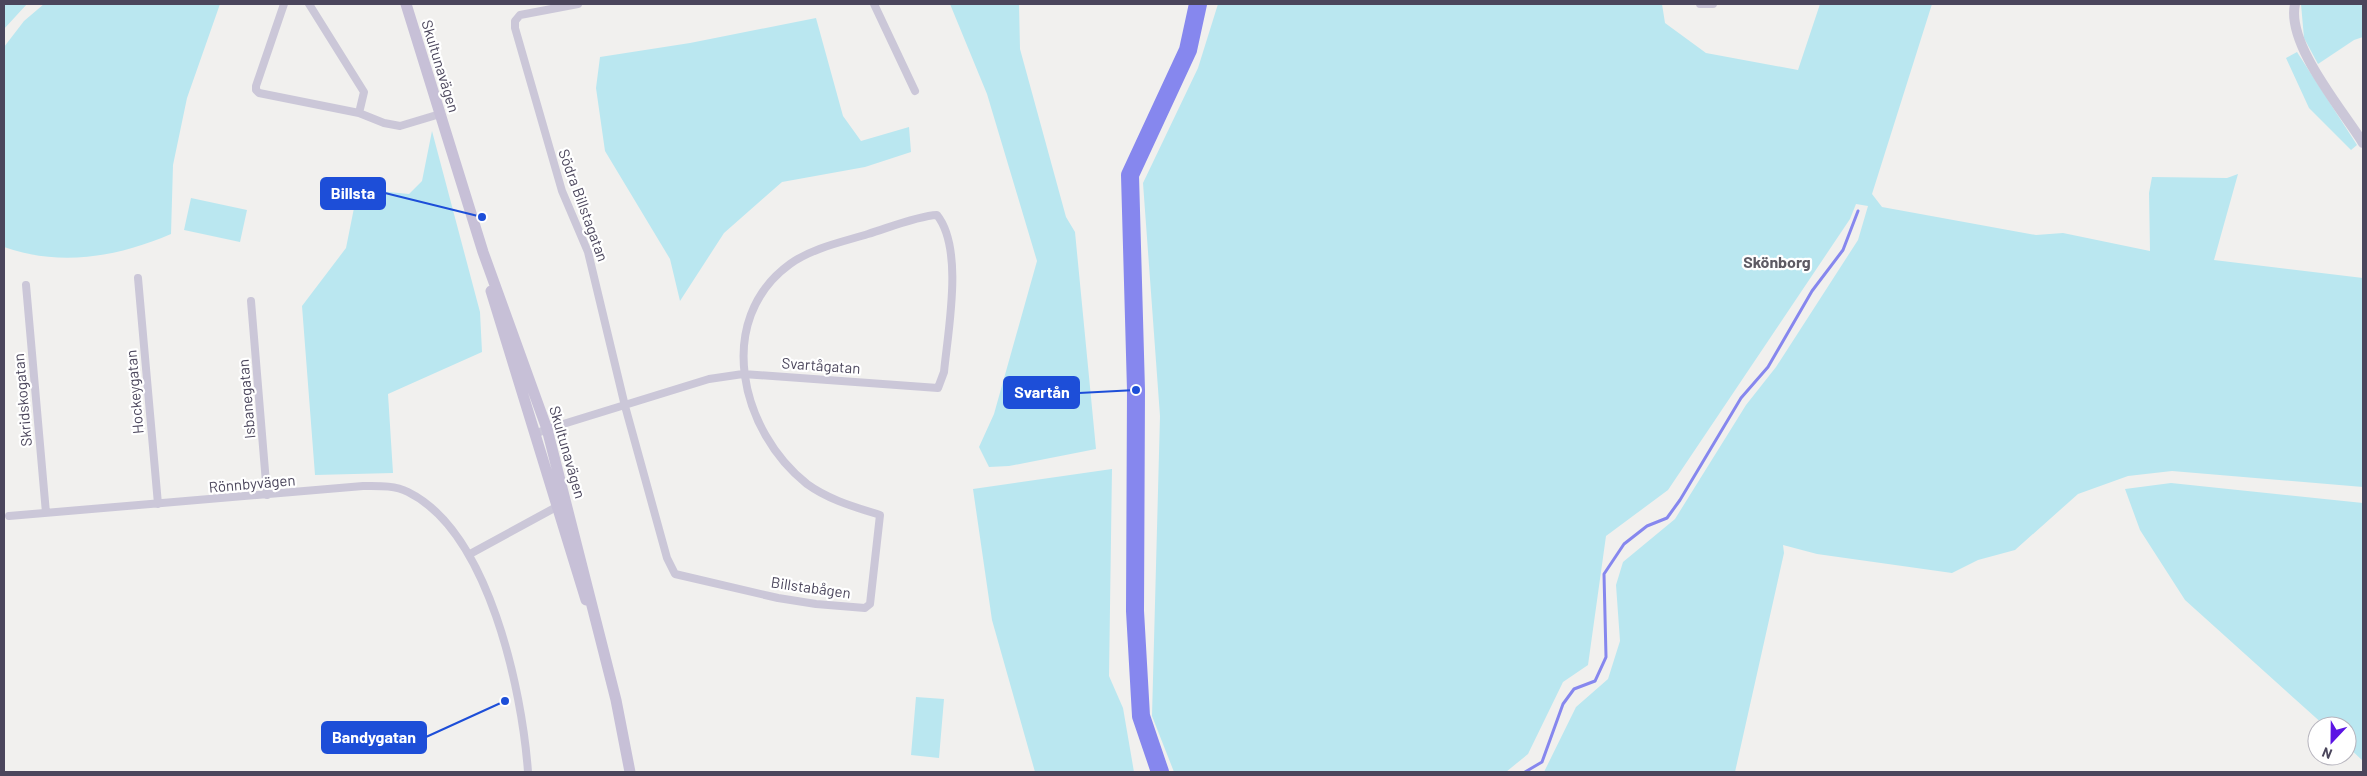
<svg xmlns="http://www.w3.org/2000/svg" width="2367" height="776" viewBox="0 0 2367 776" font-family="Barlow,sans-serif">
<style>
.green{fill:#bae7f0}
.lines{fill:none;stroke-linecap:round;stroke-linejoin:round}
.stream{stroke:#8687ee;stroke-width:3}
.river{stroke:#8687ee;stroke-width:18}
.minor{stroke:#cbc7d8;stroke-width:8}
.tertiary{stroke:#cbc7d8;stroke-width:10}
.secondary{stroke:#c7c0d7;stroke-width:11}
.labels{text-anchor:middle;dominant-baseline:central;stroke-width:4.5;stroke-linejoin:round;paint-order:stroke}
.street-label{font-size:15px;fill:#4b465c;stroke:#fff}
.neighbourhood-label{font-size:16px;font-weight:bold;fill:#5d5a63;stroke:#fff}
.leader{fill:none;stroke:#1d4ed8;stroke-width:2}
.callout-dot{fill:#1d4ed8;stroke:#fff;stroke-width:2}
.callout{fill:#1d4ed8;stroke:#1d4ed8;stroke-width:2}
.callout-label{font-size:16px;text-anchor:middle;font-weight:bold;fill:#fff}
</style>
<rect width="100%" height="100%" fill="#f1f0ee"/>
<path class="green" d="M4,4H27L4,29Z
M44,4H220L187,98L173,165L171,234C117,257 61,267 4,247V47L24,21Z
M950,4H1019L1020,49L1066,217L1075,232L1096,449L1009,466L989,467L979,447L994,414L1037,261L987,94Z
M1218,4H1662L1665,23L1706,53L1798,70L1820,4H1932L1872,194L1882,207L2036,235L2063,233L2150,251L2149,193L2152,177L2227,178L2238,174L2214,260L2363,278V487L2172,471L2128,476L2078,494L2015,550L1978,560L1952,573L1817,554L1783,545L1784,553L1735,772H1544L1576,707L1608,679L1620,641L1616,585L1623,562L1675,519L1746,405L1776,367L1858,240L1868,206L1856,204L1850,219L1668,490L1606,536L1588,665L1563,682L1528,754L1506,772H1174L1152,716L1160,416L1143,183L1198,68Z
M2301,4H2363V37L2354,40L2318,64L2304,38Z
M816,18L843,116L861,141L909,127L911,152L865,167L782,182L724,233L680,301L670,259L605,151L596,88L600,57L690,43Z
M2297,52L2357,145L2351,150L2309,108L2286,58Z
M432,131L480,312L482,352L388,394L393,473L315,475L302,306L346,248L354,208L368,190L409,194L422,181Z
M191,198L247,210L240,242L184,230Z
M1112,469L1109,676L1123,708L1134,772H1035L992,620L973,489Z
M2171,483L2363,503V761L2347,746V726H2325L2185,600L2140,530L2125,489Z
M916,697L944,699L939,758L911,755Z"/>
<g class="lines">
<path class="stream" d="M1525,772L1542,762L1563,704L1574,689L1595,681L1606,657L1604,574L1624,544L1647,526L1667,518L1680,500L1741,398L1768,367L1812,291L1843,250L1858,211"/>
<path class="river" d="M1160,772L1141,716L1135,611L1136,390L1130,175L1188,50L1198,4"/>
<path class="minor" d="M284,4L256,86V90L259,93L359,113L384,123L400,126L440,114
M309,4L364,92L359,113
M874,4L915,91
M1700,4H1713
M138,278L158,504
M26,285L46,513
M251,301L267,495
M535,434L547,429L709,379L743,374L938,388L944,372C948,330 964,249 937,215C917,216 888,228 868,234C842,242 812,248 790,264C713,320 741,432 807,484C829,500 855,507 880,515L870,604L865,608L816,604L778,598L675,574L667,558L625,406L588,252L562,191L515,28V21L520,15L578,4
M9,516L363,486C378,486 394,485 408,492C489,532 522,690 528,772
M470,554L560,505"/>
<path class="tertiary" d="M2295,4C2286,44 2342,109 2363,143"/>
<path class="secondary" d="M406,4L483,252L547,429L616,700L630,772
M491,291L586,600"/>
</g>
<g class="labels">
<g class="street-label">
<text transform="translate(441 66) rotate(73)">Skultunavägen</text>
<text transform="translate(584 205) rotate(70)">Södra Billstagatan</text>
<text transform="translate(821 365) rotate(4)">Svartågatan</text>
<text transform="translate(134 392) rotate(-95)">Hockeygatan</text>
<text transform="translate(246 399) rotate(-95)">Isbanegatan</text>
<text transform="translate(22 400) rotate(-95)">Skridskogatan</text>
<text transform="translate(568 452) rotate(74)">Skultunavägen</text>
<text transform="translate(252 483) rotate(-5)">Rönnbyvägen</text>
<text transform="translate(811 587) rotate(8)">Billstabågen</text>
</g>
<g class="neighbourhood-label">
<text x="1777" y="261">Skönborg</text>
</g>
</g>
<path class="leader" d="M482 217L385 193M1136 390L1079 393M505 701L426 737"/>
<g class="callout-dot">
<circle cx="482" cy="217" r="5"/>
<circle cx="1136" cy="390" r="5"/>
<circle cx="505" cy="701" r="5"/>
</g>
<g class="callout">
<rect x="321" y="178" width="64" height="31" rx="5"/>
<rect x="1004" y="377" width="75" height="31" rx="5"/>
<rect x="322" y="722" width="104" height="31" rx="5"/>
</g>
<g class="callout-label">
<text x="353" y="199">Billsta</text>
<text x="1042" y="398">Svartån</text>
<text x="374" y="743">Bandygatan</text>
</g>
<rect width="2367" height="776" fill="none" stroke="#4b465c" stroke-width="10"/>
<g transform="translate(2332 741) rotate(202)"><circle r="24" fill="#ffffff" stroke="#b7b5be"/>
<path d="M0-4L9 19L0 12L-9 19Z" fill="#5c14e4"/>
<text y="-8" font-size="14" font-weight="bold" text-anchor="middle" fill="#4b465c">N</text>
</g>
</svg>
